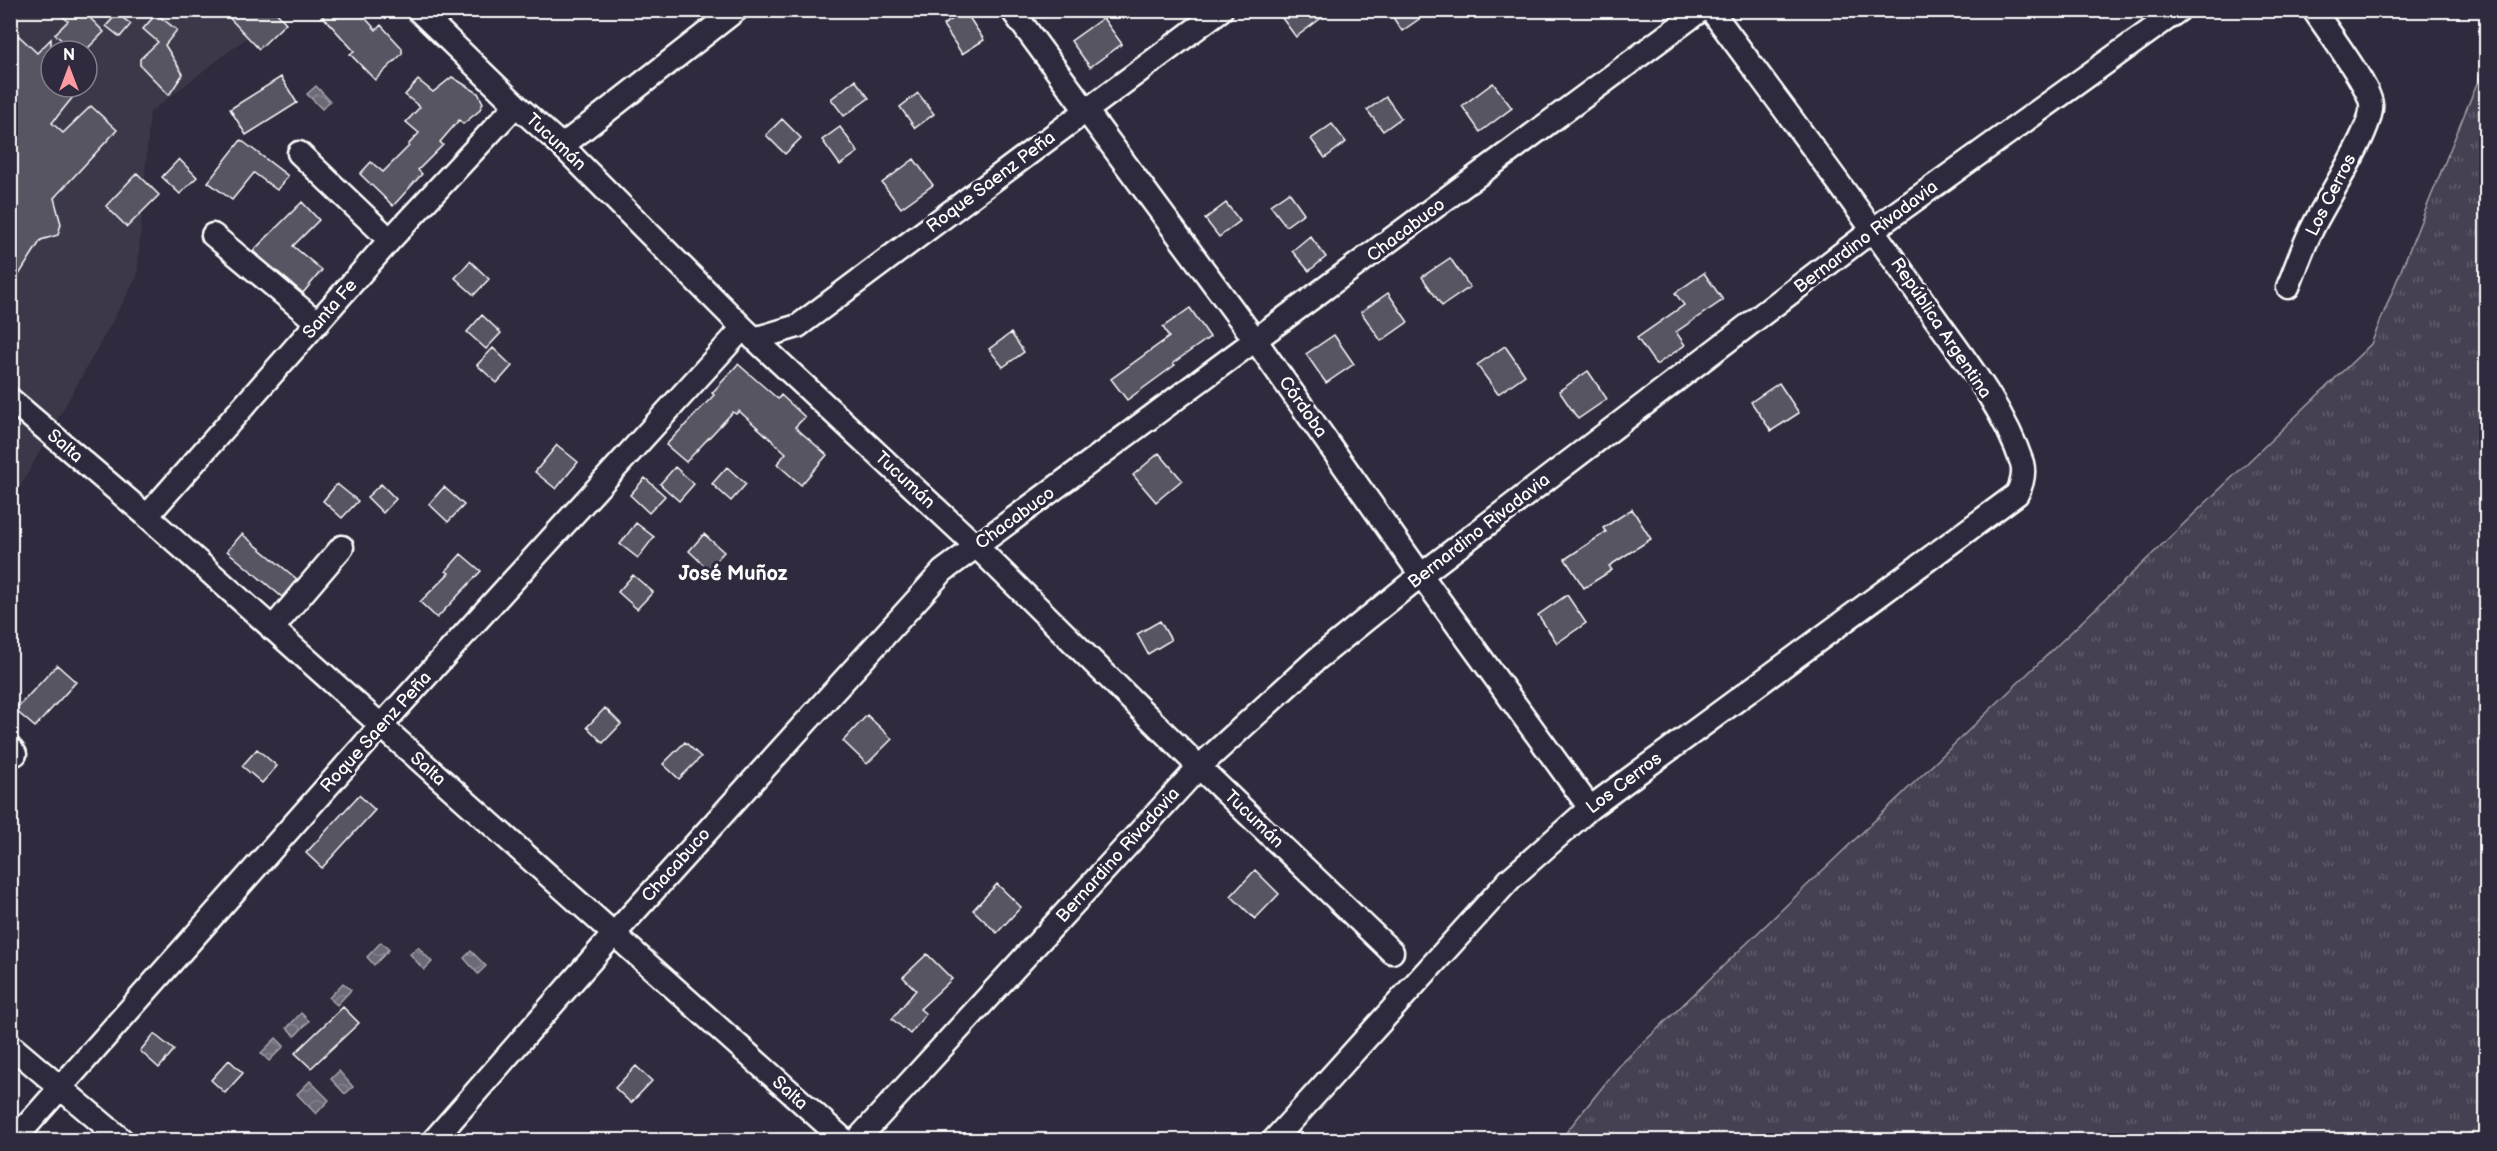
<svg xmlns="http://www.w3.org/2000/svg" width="2497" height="1151" viewBox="0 0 2497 1151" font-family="'Balsamiq Sans',sans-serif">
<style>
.built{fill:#3c3749;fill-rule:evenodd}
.grass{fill:url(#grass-tufts);stroke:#a2a0a8;stroke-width:1.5}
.water{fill:url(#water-waves);stroke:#a7a6ad;stroke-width:1.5}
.building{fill:#595564;stroke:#fff;stroke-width:1.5}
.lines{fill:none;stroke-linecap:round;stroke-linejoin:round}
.minor-casing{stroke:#fff;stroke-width:27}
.minor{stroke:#2f2a3d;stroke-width:22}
.labels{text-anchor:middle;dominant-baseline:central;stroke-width:6;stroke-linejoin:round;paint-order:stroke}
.street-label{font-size:18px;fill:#fff;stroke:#2f2a3d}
.neighbourhood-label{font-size:20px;font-weight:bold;fill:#fff;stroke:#2f2a3d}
</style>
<defs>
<pattern id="grass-tufts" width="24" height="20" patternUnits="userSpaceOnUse" patternTransform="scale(1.5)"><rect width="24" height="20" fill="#464152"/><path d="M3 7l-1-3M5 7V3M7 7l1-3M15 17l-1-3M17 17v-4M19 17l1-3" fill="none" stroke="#625e6c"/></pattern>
<pattern id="water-waves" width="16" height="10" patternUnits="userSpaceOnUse" patternTransform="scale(1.5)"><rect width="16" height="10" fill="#6d6a77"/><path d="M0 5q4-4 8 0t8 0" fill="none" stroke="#83808b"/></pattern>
</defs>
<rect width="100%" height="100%" fill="#2f2a3d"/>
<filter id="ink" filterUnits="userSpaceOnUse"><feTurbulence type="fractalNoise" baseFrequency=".0167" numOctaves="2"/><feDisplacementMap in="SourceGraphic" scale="12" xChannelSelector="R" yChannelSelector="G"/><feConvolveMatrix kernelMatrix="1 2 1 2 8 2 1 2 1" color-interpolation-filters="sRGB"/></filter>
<g filter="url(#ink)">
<path class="built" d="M11,11H282L150,112L137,277L11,503ZM51,51H87V87H51Z"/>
<path class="grass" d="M2486,61V1140H1560L1620,1065L2371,344Z"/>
<path class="water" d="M316,86L330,101L322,109L307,94Z
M381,942L389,950L374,965L367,957Z
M418,947L432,962L424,970L410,954Z
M471,951L486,966L478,974L464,958Z
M343,983L351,990L337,1005L329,998Z
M301,1013L309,1021L295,1036L287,1028Z
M276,1038L284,1046L269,1061L261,1053Z
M339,1071L353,1087L345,1094L331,1079Z
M310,1081L329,1100L316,1114L297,1094Z"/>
<path class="building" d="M55,10H82L104,32L85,51H73L55,34L68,21Z
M222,10H274L286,23L259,49Z
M317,10H358L376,30L381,25L402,48V54L375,80L350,54L354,51Z
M1276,10H1332L1296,37Z
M1388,10H1432L1402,31Z
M965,11L984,40L962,54L943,25Z
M117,14L131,24L120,37L106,26Z
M156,14L177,30L165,45L183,74L169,95L140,65V59L158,42L143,29Z
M1103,18L1122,44L1090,67L1071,41Z
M18,35L37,53L51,39V87H81L52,123L63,133L91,106L117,130L54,198L61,224L58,235L41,240L10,289V89Z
M281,77L297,103L246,135L230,109Z
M452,77L478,93L483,103L479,111L463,124L459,120L440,142L443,145L418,170L422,174L393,206L360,174L371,162L383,172L409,146L408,145L419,133L406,122L420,107L405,95L418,80L433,92Z
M855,80L869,98L844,116L831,99Z
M1493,83L1512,108L1480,132L1462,106Z
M918,93L934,114L915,128L900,107Z
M1386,97L1401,118L1383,131L1367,110Z
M782,119L801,138L785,154L766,135Z
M1332,124L1346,142L1325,158L1311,139Z
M840,127L858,152L840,165L822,140Z
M241,140L288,176L277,190L254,173L232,200L208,182Z
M179,159L197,177L180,194L162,177Z
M914,159L933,185L901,208L882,183Z
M137,173L159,195L127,227L106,206Z
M1289,192L1304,213L1286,226L1270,205Z
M302,202L319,220L293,246L322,270L303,293L253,251Z
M1226,203L1240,221L1219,237L1205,219Z
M1310,236L1326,257L1309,271L1292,251Z
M1450,258L1470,287L1442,306L1422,277Z
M470,261L489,279L474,295L455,278Z
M1704,273L1723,300L1676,332L1685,345L1656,365L1637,338L1684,305L1675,293Z
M1388,293L1408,322L1381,341L1361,312Z
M1190,308L1210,337L1173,363L1175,365L1127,400L1111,379L1169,337L1163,327Z
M482,315L501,333L486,349L467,332Z
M1011,333L1024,352L1003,367L989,349Z
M1334,335L1354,364L1326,383L1306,354Z
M1505,346L1525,375L1498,394L1477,365Z
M493,348L512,366L497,383L477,365Z
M738,364L778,399L781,395L805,417L795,427L827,455L801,485L777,464L786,453L739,411L736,414L733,412L686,462L666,445L714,395L712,393Z
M1588,371L1607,399L1578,419L1559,391Z
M1779,383L1799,413L1771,431L1751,402Z
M557,445L578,462L556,489L535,472Z
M1159,453L1182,480L1156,502L1133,475Z
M675,467L694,484L679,501L660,484Z
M727,467L746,484L731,501L712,484Z
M645,478L665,496L649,513L630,495Z
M337,484L358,501L342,518L323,501Z
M381,484L396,499L383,513L367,497Z
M444,487L464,505L448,522L429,504Z
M1632,509L1651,539L1609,566L1612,570L1584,588L1565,559L1606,532L1603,528Z
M636,523L654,537L638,558L620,544Z
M242,534L297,579L282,597L227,551Z
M704,534L724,552L708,569L689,551Z
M461,554L481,571L437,618L420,602L449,573L446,571Z
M633,575L653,592L637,609L618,592Z
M1567,595L1586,623L1557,643L1538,615Z
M1160,621L1171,640L1148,654L1137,634Z
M57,665L76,682L35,727L15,710Z
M605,708L621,724L603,743L587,727Z
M867,715L892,739L867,764L843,741Z
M685,742L701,757L679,779L663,764Z
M257,749L277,766L262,783L242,766Z
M359,795L375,810L322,868L306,853Z
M1255,870L1279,894L1255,919L1231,896Z
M997,884L1021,907L997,933L973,910Z
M927,954L952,979L920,1009L926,1014L910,1034L892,1019L916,990L903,977Z
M343,1007L359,1023L311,1068L295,1053Z
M154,1034L174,1050L159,1068L140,1051Z
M229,1060L243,1073L225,1093L211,1080Z
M636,1066L652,1081L631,1103L615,1088Z"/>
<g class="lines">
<defs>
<path id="minor" d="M418,10L516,105L562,146L743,328L976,546L1199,767L1392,952
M1012,10L1256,341L1421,575L1590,808
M562,146L736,10
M299,153L390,240
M213,235L318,323
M2288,287C2296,268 2302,249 2311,231C2322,206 2375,127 2371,104C2369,85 2326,29 2314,10
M754,339L798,326L1221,10
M10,399L147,516L844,1140
M147,516L390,240L516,105
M272,629L342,547
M10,748L15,754
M10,1045L122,1140
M14,1140L380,727L743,328
M434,1140L614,934L943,571L1701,10
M857,1140L1199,767L1317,659L1421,575L1874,229L2179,10
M1274,1140L1510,879L1590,808L2017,494C2022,484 2025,474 2022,463C2003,406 1962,356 1928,308C1858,207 1784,109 1711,10"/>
</defs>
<use href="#minor" class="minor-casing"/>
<use href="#minor" class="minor"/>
</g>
</g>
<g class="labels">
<g class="street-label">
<text transform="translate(556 142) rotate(43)">Tucumán</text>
<text transform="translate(991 182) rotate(-37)">Roque Saenz Peña</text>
<text transform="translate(2331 195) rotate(-63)">Los Cerros</text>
<text transform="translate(1406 230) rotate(-37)">Chacabuco</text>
<text transform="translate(1866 237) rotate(-37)">Bernardino Rivadavia</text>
<text transform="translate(330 309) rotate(-49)">Santa Fe</text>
<text transform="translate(1941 328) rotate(56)">República Argentina</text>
<text transform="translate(1303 407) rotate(55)">Córdoba</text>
<text transform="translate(65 446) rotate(41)">Salta</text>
<text transform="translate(905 480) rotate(43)">Tucumán</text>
<text transform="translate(1015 518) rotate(-36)">Chacabuco</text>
<text transform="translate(1479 531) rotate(-38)">Bernardino Rivadavia</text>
<text transform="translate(376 732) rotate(-48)">Roque Saenz Peña</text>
<text transform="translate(428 769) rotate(42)">Salta</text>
<text transform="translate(1624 783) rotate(-37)">Los Cerros</text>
<text transform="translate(1254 819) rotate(44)">Tucumán</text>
<text transform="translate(1118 855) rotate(-48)">Bernardino Rivadavia</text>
<text transform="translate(676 865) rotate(-48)">Chacabuco</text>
<text transform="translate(790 1093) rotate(42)">Salta</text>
</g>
<g class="neighbourhood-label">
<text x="733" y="574">José Muñoz</text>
</g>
</g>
<rect width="2497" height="1151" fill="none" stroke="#2f2a3d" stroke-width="36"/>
<rect x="18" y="18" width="2461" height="1115" fill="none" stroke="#fff" stroke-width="2" filter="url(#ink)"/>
<g transform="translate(69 69)"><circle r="28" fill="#2f2a3d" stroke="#827f8b" stroke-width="1.5"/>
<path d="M0-4.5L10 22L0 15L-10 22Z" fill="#ff9aa2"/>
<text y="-9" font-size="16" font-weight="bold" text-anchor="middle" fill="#ffffff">N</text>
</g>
</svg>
